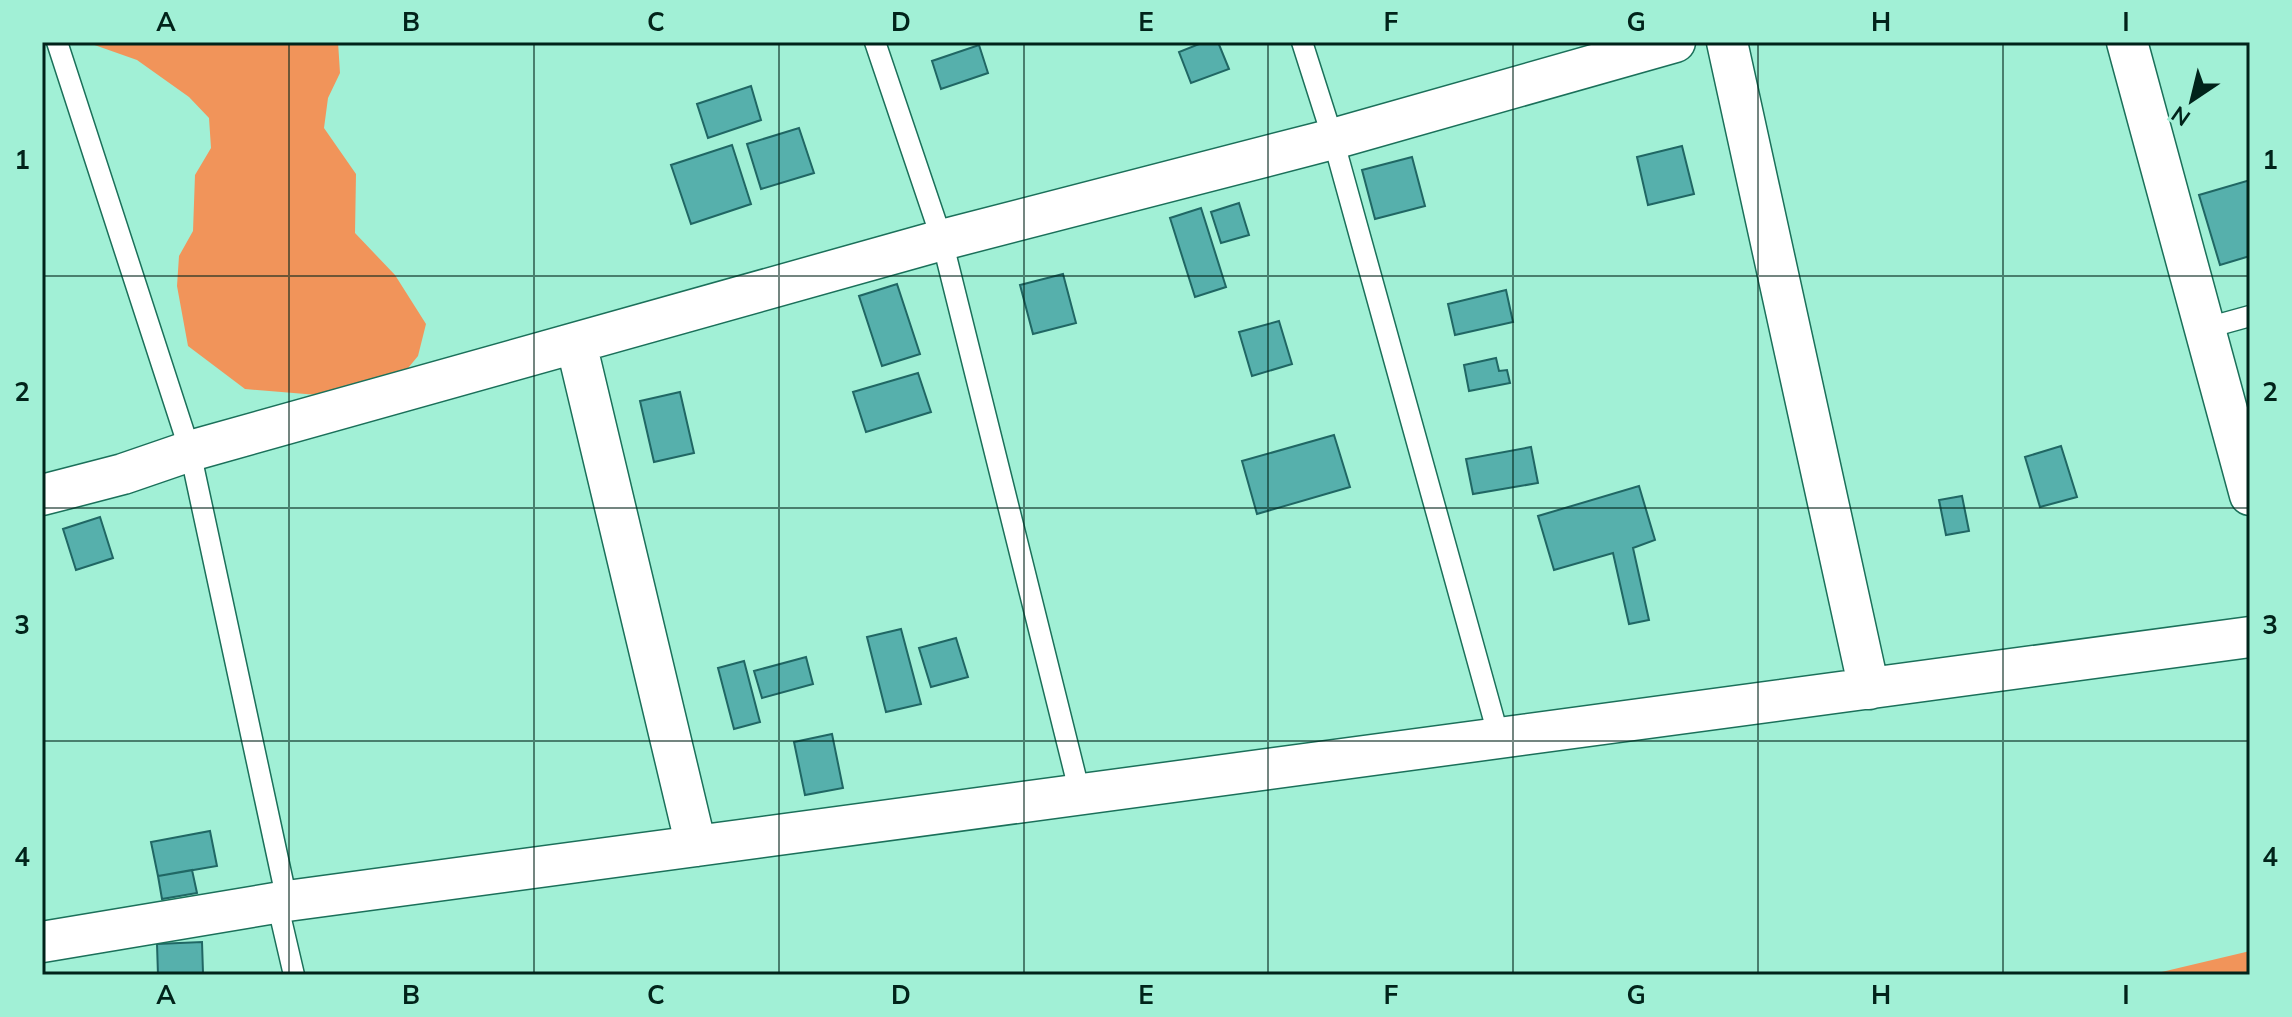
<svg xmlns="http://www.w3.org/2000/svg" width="2292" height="1017" viewBox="0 0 2292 1017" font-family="Mulish,sans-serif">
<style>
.green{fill:#f1945a}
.building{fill:#56b0ac;stroke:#206764;stroke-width:2}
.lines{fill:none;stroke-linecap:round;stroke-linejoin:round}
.service-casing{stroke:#1b705a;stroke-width:23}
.minor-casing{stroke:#1b705a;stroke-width:43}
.service{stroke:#fff;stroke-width:20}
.minor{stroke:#fff;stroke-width:40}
.grid{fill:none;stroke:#01231a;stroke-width:2;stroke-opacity:0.55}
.neatline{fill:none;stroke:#01231a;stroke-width:3}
.grid-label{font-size:26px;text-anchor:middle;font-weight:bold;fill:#01231a}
</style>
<rect width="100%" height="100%" fill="#a1f0d6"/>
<path class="green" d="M86,42H338L340,73L328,98L324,128L356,174L355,233L395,275L426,324L418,356L399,379L342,397L245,389L188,346L177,286L179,256L193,231L195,175L211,148L209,118L189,97L137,60Z
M2250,951V975H2149Z"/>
<path class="building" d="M1204,42H1218L1229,69L1191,83L1179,52Z
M979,45L988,73L941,89L932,61Z
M751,86L761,120L708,138L697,104Z
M799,128L814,173L761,189L747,144Z
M732,145L751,204L691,224L671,165Z
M1682,146L1694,194L1648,205L1637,157Z
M1412,157L1425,206L1375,219L1362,170Z
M2250,180V256L2220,265L2199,195Z
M1239,203L1249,235L1221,243L1211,212Z
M1201,208L1226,287L1195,297L1170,218Z
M1063,274L1076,323L1033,334L1020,285Z
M897,284L920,354L882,366L859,296Z
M1506,290L1513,322L1455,335L1448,304Z
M1279,321L1292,364L1252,376L1239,332Z
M1496,358L1499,371L1507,370L1510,383L1469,391L1464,365Z
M918,373L931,412L866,432L853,392Z
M680,392L694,453L654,462L640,401Z
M1334,435L1350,487L1257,514L1242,461Z
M2061,446L2077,497L2040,507L2025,457Z
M1531,447L1538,483L1473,494L1466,459Z
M1639,486L1655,540L1633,548L1649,620L1629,624L1613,553L1554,570L1538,516Z
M1962,496L1969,531L1946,535L1939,500Z
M100,517L113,558L76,570L63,529Z
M901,629L921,704L886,712L867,637Z
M956,638L968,677L931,687L919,648Z
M806,657L813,684L762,698L754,671Z
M744,661L760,722L734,729L718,668Z
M832,734L843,788L805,795L794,742Z
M210,831L217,866L158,876L151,842Z
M192,870L197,893L162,899L158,876Z
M202,942L203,973L158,975L157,944Z"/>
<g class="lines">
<defs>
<path id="service" d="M57,42L190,451L287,901
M875,42L942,240L1080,794
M1302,42L1333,139L1499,738
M2203,329L2250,316
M277,902L294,975"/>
<path id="minor" d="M1727,42L1869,689
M2127,42L2250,495
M576,343L696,846
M42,495L123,474L190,451L942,240L1333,139L1675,42
M42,942L287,901L2250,637"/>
</defs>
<use href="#service" class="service-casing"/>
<use href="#minor" class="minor-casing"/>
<use href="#service" class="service"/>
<use href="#minor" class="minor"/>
</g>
<path class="grid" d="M289,42V975M534,42V975M779,42V975M1024,42V975M1268,42V975M1513,42V975M1758,42V975M2003,42V975M42,276H2250M42,508H2250M42,741H2250"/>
<rect width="2292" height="1017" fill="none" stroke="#a1f0d6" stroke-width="88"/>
<g transform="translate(2192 100) rotate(215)" stroke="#a1f0d6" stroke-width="6" paint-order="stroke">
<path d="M0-6L14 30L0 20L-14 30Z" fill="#01231a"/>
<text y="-12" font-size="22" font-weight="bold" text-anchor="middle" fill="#01231a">N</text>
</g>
<rect x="44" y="44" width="2204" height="929" class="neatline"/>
<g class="grid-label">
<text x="166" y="31">A</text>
<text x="411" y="31">B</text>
<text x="656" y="31">C</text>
<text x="901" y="31">D</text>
<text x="1146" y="31">E</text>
<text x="1391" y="31">F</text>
<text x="1636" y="31">G</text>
<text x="1881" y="31">H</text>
<text x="2126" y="31">I</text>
<text x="22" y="169">1</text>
<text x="2270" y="169">1</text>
<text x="22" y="401">2</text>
<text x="2270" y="401">2</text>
<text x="22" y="634">3</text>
<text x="2270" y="634">3</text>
<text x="22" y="866">4</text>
<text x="2270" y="866">4</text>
<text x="166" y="1004">A</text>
<text x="411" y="1004">B</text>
<text x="656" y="1004">C</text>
<text x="901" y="1004">D</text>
<text x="1146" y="1004">E</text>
<text x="1391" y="1004">F</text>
<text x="1636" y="1004">G</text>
<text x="1881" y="1004">H</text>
<text x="2126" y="1004">I</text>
</g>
</svg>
